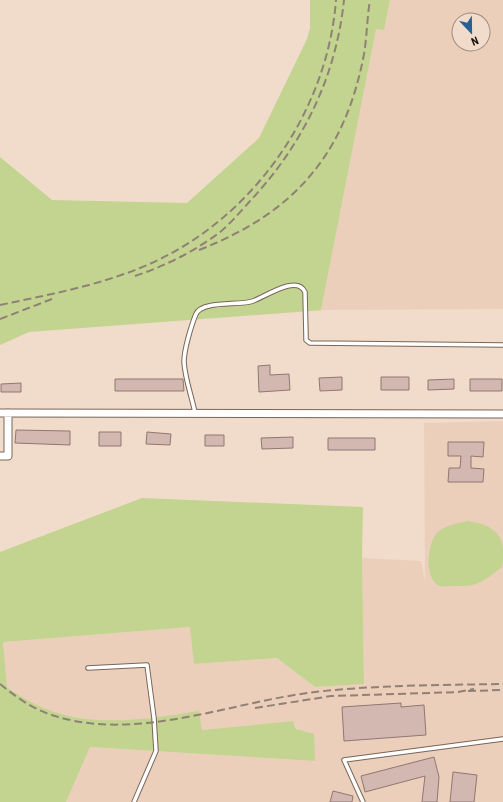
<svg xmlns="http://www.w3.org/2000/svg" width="503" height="802" viewBox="0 0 503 802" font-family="'Roboto Condensed',sans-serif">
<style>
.built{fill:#ebcfba;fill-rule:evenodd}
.green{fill:#c2d490}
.building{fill:#d2b8b1;stroke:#907771}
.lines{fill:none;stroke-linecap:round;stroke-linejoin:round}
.lane-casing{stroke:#786657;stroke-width:5.5}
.street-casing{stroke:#786657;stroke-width:9}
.lane{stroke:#fff;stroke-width:3.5}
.street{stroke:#fff;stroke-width:7}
.rail{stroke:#908175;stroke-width:2;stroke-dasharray:8 4;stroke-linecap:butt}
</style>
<rect width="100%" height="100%" fill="#f1dccb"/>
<path class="built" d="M390,0H503V309L321,310L376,28L384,30ZM459,20H483V44H459Z
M503,421V802H66L90,747L315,761L293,721L202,730L199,712L130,721L105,722L60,714L34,706L7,687L3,642L191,627L194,664L277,658L315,687L364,684L362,558L421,561L425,582L424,423Z"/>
<path class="green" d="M310,0H390L384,30L376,29L321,310H324L29,332L0,345V157L52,200L187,203L259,138L307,39L310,28Z
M142,498L363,507L362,558L364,684L315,687L277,658L194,664L190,627L3,642L7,687C67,732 130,722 199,711L202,730L293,721L296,729L314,734L315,761L90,747L66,802H0V552Z
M468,521C486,524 503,530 503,551C503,557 503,562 502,567C484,581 478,587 455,586C451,586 444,587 440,586C423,580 427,540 439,531C447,525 459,523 468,521Z"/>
<path class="building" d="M270,365V375L289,374L290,390L259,392L258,366Z
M342,377V390L320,391L319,378Z
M381,377H409V390H381Z
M115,379H183L184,391H115Z
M454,379V389L428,390V380Z
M470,379H502V391H470Z
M21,383V392H1V384Z
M16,430L70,431V445L15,443Z
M99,432H121V446H99Z
M147,432L171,434L170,445L146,444Z
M205,435H224V446H205Z
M293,437V448L262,449L261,438Z
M328,438H375V450H328Z
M448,442H484L483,457L471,456V468L484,469L483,482H448L449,468H460L461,456H448Z
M401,703V707L424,705L426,735L344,741L342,707Z
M434,757L439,777L437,802H422L425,776L365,792L361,776Z
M453,772L477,775L474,802H450Z
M333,791L353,796L352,802H330Z"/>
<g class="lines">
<defs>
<path id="lane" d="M195,413C192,397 185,379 184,362C184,350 191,326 196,314C202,300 240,306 253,301C265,297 297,274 305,292L306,336V340L310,343L503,345
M88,668L147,665L154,718L156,751L134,802
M363,802L344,760L503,739"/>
<path id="street" d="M0,413L503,414
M0,456H8V413"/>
</defs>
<use href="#lane" class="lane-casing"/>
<use href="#street" class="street-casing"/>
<use href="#lane" class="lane"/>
<use href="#street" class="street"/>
<path class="rail" d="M199,250C294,213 345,155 364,54C367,36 367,18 370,0
M135,276C165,266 193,252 219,233C230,224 241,211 251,200C303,144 336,77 344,0
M0,305C47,295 96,286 140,268C248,225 327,116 336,0
M0,319L52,299
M0,684C15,696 31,708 49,714C133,744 230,702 315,692C377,685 441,685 503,684
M468,691L503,690
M255,708L331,696L458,692L474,689"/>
</g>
<g transform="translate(471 32) rotate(158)"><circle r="19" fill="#f1dccb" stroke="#9b8c7f"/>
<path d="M0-3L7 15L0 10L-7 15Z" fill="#266097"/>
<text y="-6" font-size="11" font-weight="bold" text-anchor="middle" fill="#1a130d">N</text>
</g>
</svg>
